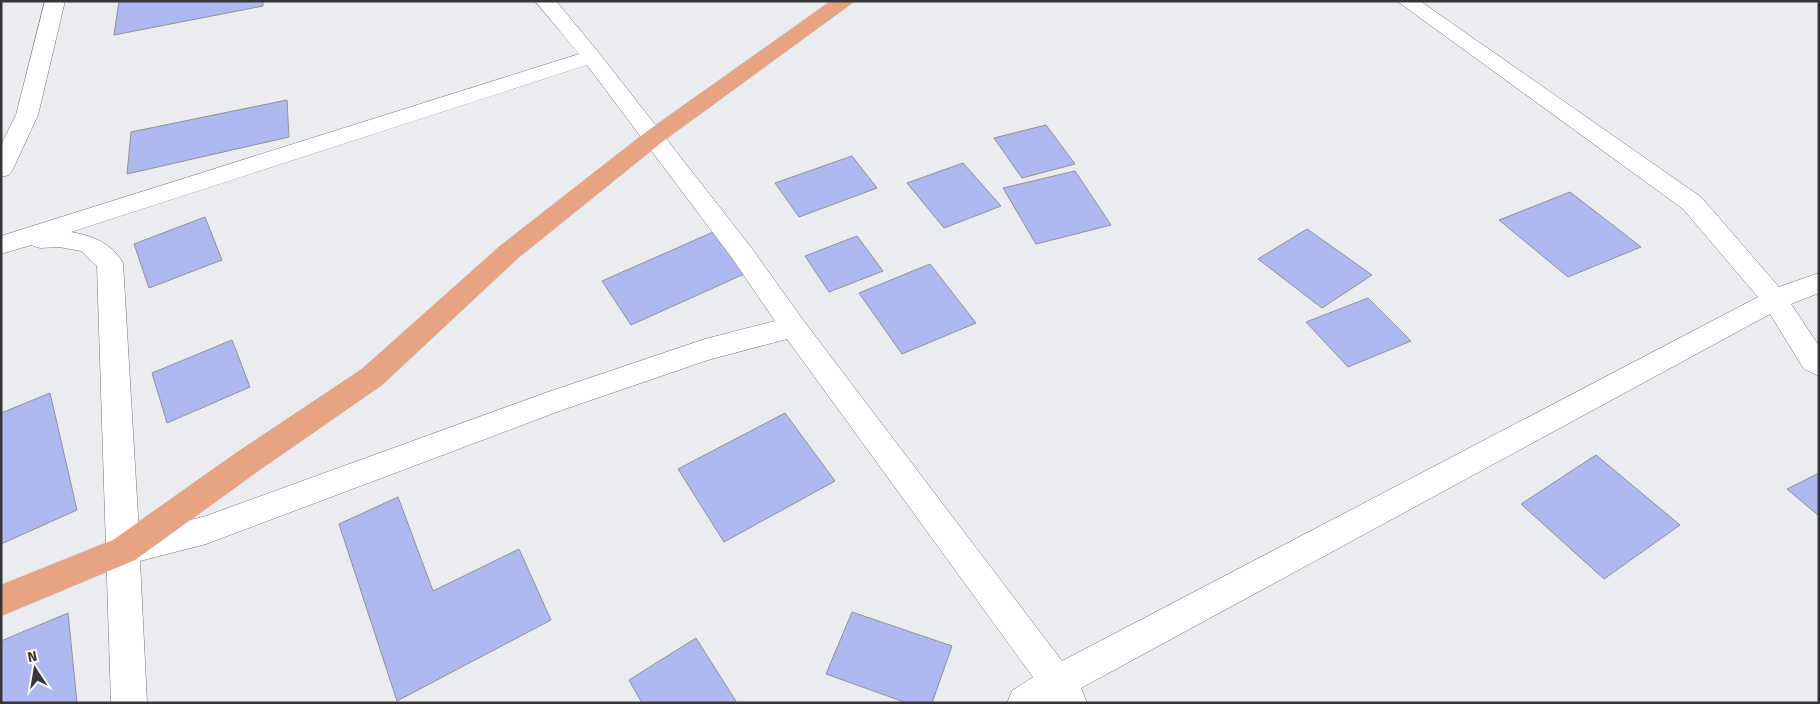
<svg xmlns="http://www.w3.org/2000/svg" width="1820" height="704" viewBox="0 0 1820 704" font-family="'Fira Sans',sans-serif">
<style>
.building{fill:#aeb8f1;stroke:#919295}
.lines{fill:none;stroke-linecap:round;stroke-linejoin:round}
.minor-casing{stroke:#747578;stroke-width:1}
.major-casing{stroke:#c6c7c7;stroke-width:1}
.minor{fill:#fff;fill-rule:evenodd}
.major{fill:#e8a382;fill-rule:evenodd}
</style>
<rect width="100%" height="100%" fill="#ebecef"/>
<path class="building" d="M119,1H263V6L114,35Z
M287,100L289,137L127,174L131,132Z
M1046,125L1075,164L1022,178L994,138Z
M852,156L877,188L799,217L775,183Z
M963,163L1001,206L944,228L907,183Z
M1075,171L1111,225L1036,244L1003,188Z
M1570,192L1641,247L1568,277L1499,220Z
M205,217L222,260L149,288L134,244Z
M729,225L762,266L631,325L602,281Z
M1307,229L1372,275L1322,308L1258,259Z
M857,236L883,271L829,292L805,256Z
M930,264L976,323L902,354L859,293Z
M1368,298L1411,341L1348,367L1306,322Z
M232,340L250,387L167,423L152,373Z
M50,393L77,510L1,544V413Z
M785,413L835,481L724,542L678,469Z
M1596,455L1680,525L1604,579L1521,504Z
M1819,473V516L1787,489Z
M398,497L433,591L519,549L551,620L397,701L339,524Z
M852,612L952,646L932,703H907L826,674Z
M68,613L77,703H1V641Z
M696,638L737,703H642L629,680Z"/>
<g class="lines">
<defs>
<path id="minor" d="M45,1H65L38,115L13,169L9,175L1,177V145L16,115Z
M535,1H556L599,53L750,246L803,320L1062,661L1758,297L1683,209L1397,1H1420L1701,197L1779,287L1819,273V293L1791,304L1819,346V376L1804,369L1770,314L1081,688L1087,703H1007L1012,691L1033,677L787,339L708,360L565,409L206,544L140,561L147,703H111L97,266L81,251L59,247L40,248L31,245L1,254V236L579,54ZM587,65L732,258L775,321L705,339L545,393L206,516L139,533L123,263C111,243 93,236 71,232Z"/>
<path id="major" d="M831,1H855L662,142L518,258L382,385L258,471L135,560L1,616V585L113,540L236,453L362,369L500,246L646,132Z"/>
</defs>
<use href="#minor" class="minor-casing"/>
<use href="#major" class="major-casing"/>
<use href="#minor" class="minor"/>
<use href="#major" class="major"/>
</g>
<rect width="1820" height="704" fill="none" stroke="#353637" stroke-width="5"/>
<g transform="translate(35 669) rotate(348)" stroke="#f8f9fd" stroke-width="4" paint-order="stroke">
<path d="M0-4L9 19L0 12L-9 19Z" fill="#353637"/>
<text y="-8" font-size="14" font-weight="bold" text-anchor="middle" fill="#353637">N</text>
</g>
</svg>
